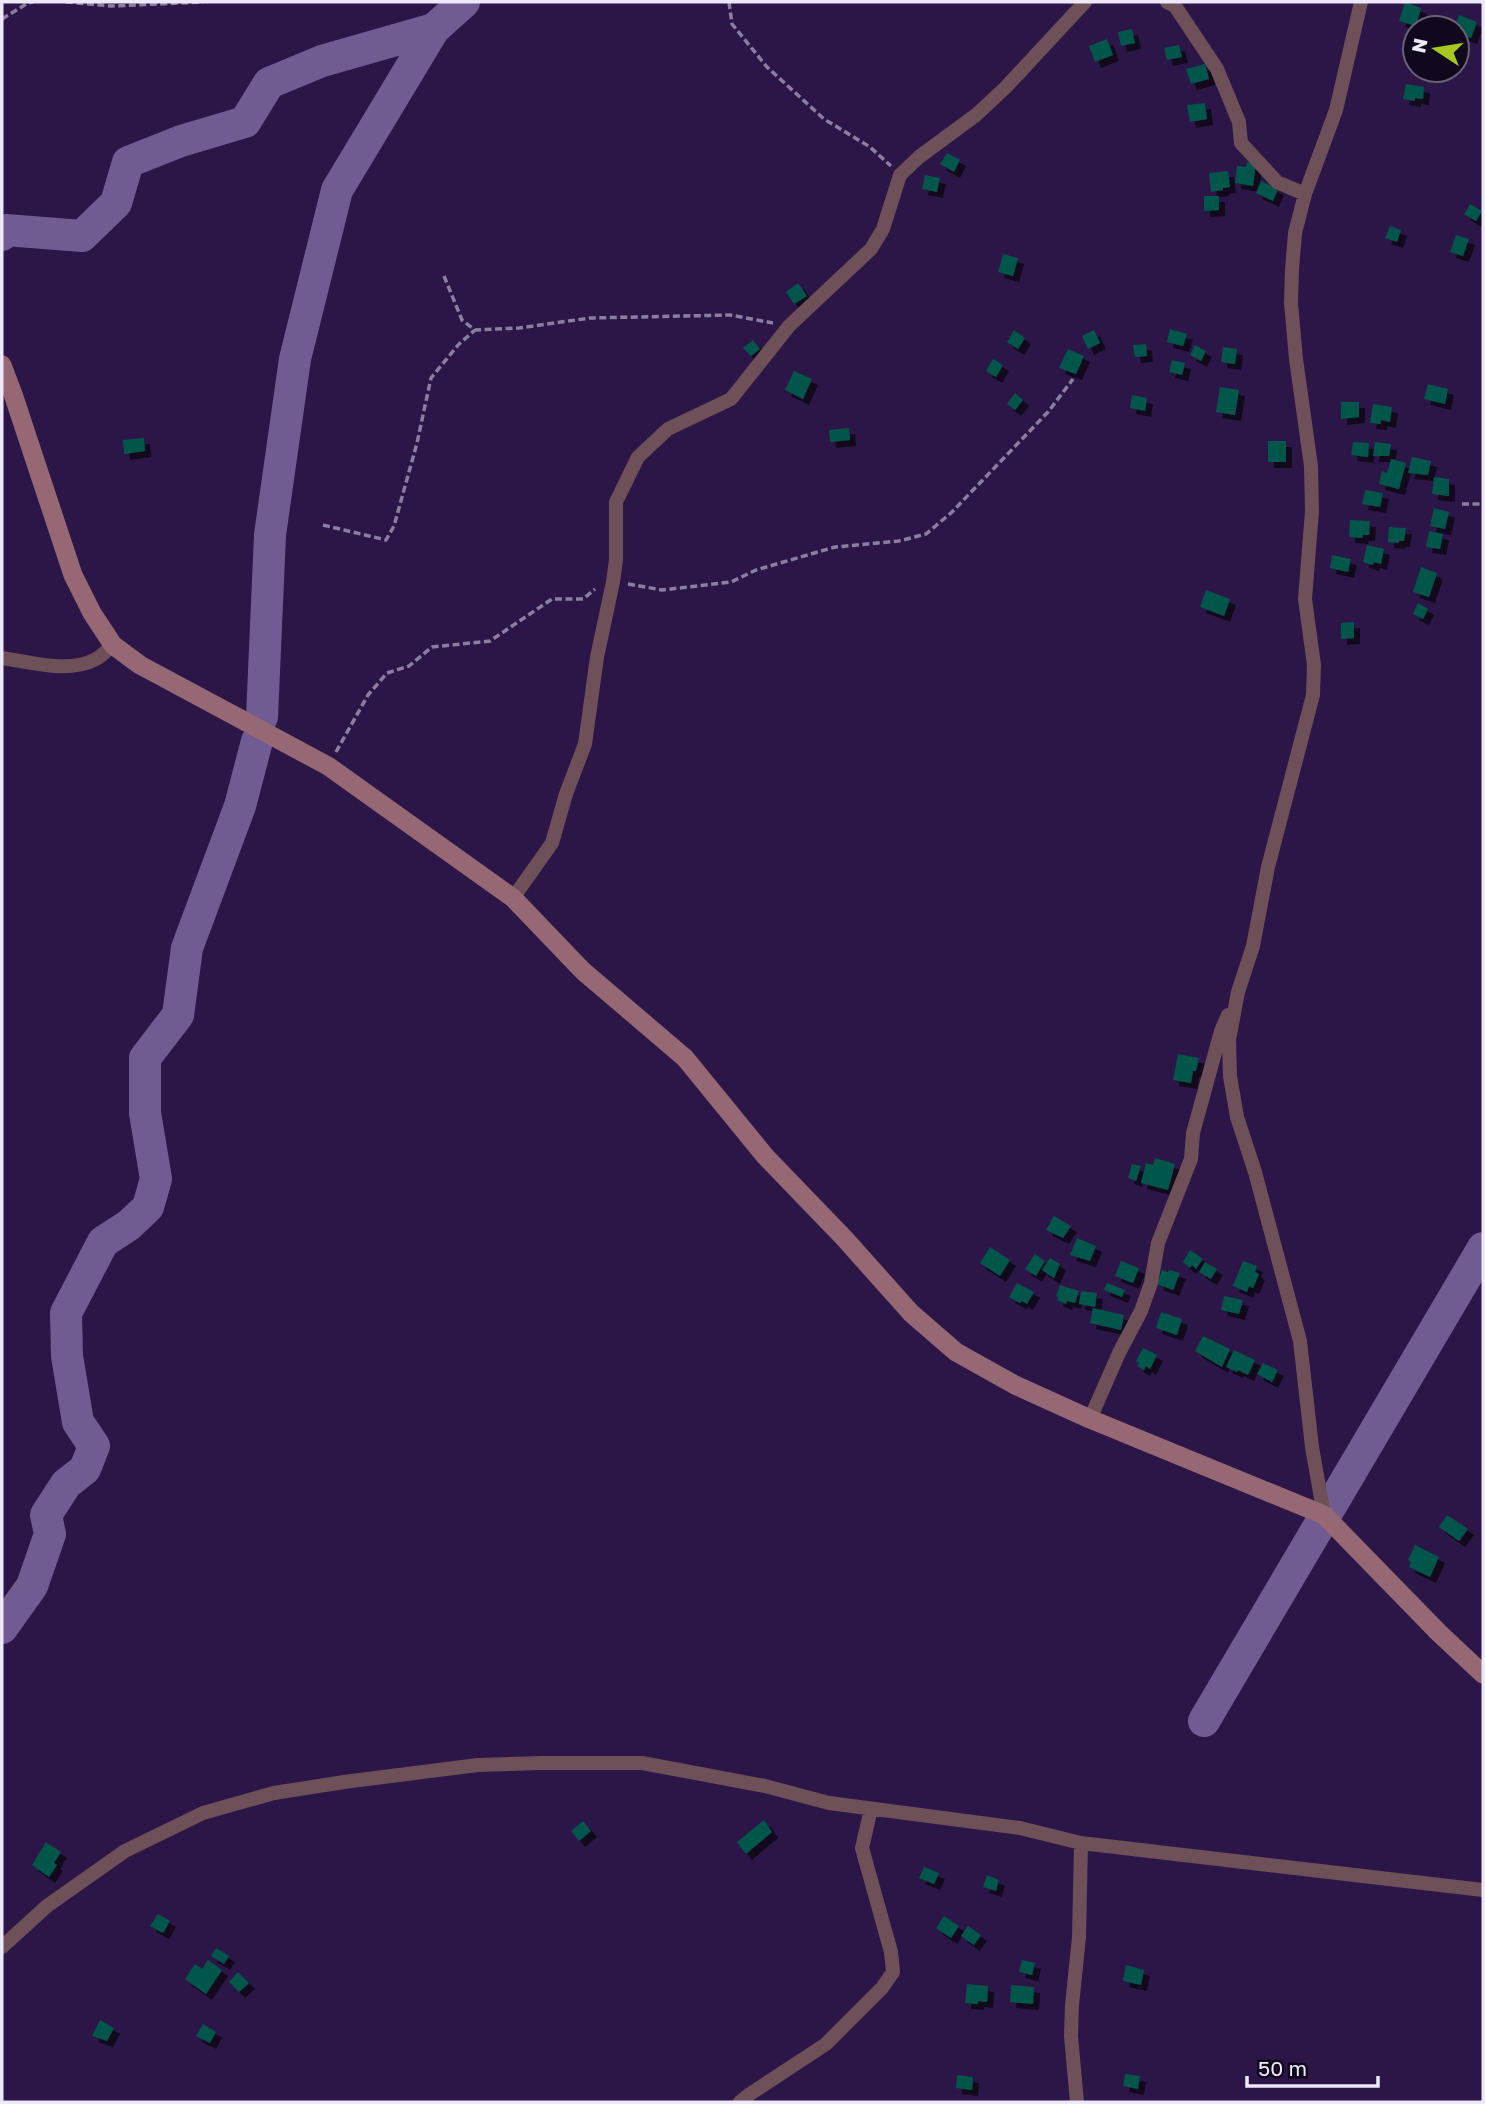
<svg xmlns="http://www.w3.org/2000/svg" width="1485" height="2104" viewBox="0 0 1485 2104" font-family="'Golos Text',sans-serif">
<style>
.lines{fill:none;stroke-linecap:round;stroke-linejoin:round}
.river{stroke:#715b93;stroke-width:32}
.building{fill:#02564c;filter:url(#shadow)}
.path{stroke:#8c7ea0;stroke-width:3.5;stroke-dasharray:7 3.5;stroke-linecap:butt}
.street{stroke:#6d5058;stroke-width:14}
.secondary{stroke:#956874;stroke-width:19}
</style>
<defs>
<filter id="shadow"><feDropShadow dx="6" dy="6" stdDeviation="0" flood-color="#0009"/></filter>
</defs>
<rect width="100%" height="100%" fill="#2c1647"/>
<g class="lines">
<path class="river" d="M2,235L6,230L82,236L116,203L128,162L181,141L245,122L269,83L322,61L434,29L464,2
M262,717L270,535L295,359L337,190L434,29
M2,1628L32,1586L50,1534L46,1515L66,1484L85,1469L94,1446L78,1422L67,1356L66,1313L103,1242L129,1225L148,1207L156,1179L145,1113V1058L178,1015L187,948L240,806L257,741
M1204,1721L1483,1248"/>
</g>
<path class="building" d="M1405,2L1421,8L1416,26L1399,21Z
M1459,15L1477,22L1471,38L1457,33V28H1454Z
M1132,29L1135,43L1121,46L1118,32Z
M1107,39L1113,55L1095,62L1089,46Z
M1179,45L1182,57L1167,60L1164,48Z
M1205,64L1209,79L1191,84L1186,69Z
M1406,84L1424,87L1423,99L1415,98V101L1403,99Z
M1205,103L1207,119L1190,122L1187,105Z
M947,153L960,160L954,172L940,164Z
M1247,162L1256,163L1253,186L1235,183L1237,166L1246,167Z
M1228,171L1230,187L1223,188V190L1211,192L1209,173Z
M925,175L940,178L937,192L922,189Z
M1261,181L1278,189L1273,201L1256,193Z
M1204,196H1219V210L1204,211Z
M1470,204L1482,211L1476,221L1464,214Z
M1390,226L1401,230L1397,242L1385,238Z
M1456,235L1469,239L1463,256L1450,252Z
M1003,254L1018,258L1013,276L998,272Z
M798,283L807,296L794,304L786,292Z
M1170,329L1187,334L1183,346L1167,342Z
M1014,330L1025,338L1018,349L1007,342Z
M1094,330L1100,343L1088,349L1082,336Z
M753,340L760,349L751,356L743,348Z
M1146,344L1147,356L1135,357L1133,345Z
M1195,345L1206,351L1201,361L1190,355Z
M1223,347L1237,349L1235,364L1221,362Z
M1068,349L1084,356L1076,374L1059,368Z
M993,359L1003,365L996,377L986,371Z
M1172,360L1185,363L1182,375L1169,372Z
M794,371L812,379L803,399L785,390Z
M1428,384L1448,389L1445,404L1424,399Z
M1220,387L1239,390L1235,415L1216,412Z
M1015,393L1023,400L1015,410L1007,404Z
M1132,395L1147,398L1145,411L1130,408Z
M1341,402H1359V417L1341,419Z
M1373,404L1392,407L1390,422L1381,420V424L1370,423Z
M849,428L850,440L830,442L829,430Z
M144,438L145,451L124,454L123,440Z
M1268,441H1286V462H1268Z
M1353,442L1369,443L1368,457L1351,455Z
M1375,442L1391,444L1389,456H1373Z
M1412,457L1431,461L1428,475L1408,473Z
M1391,459L1406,463L1399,489L1379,484L1382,471L1387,473Z
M1434,477L1449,479V496L1432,494Z
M1365,490L1383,493L1380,507L1362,504Z
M1434,508L1449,512L1445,529L1430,526Z
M1350,520L1370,521L1369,535H1363L1362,538L1349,537Z
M1389,527L1406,528L1404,541H1399V543L1388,542Z
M1429,531L1443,534L1440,549L1426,547Z
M1367,545L1384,549L1381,564L1374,562L1373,565L1363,562Z
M1332,555L1351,559L1348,572L1330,568Z
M1421,567L1437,573L1429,597L1413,592Z
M1206,590L1230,599L1224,616L1200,607Z
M1418,603L1428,609L1423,619L1413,614Z
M1354,622V638L1341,639V623Z
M1178,1054L1199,1058L1196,1071H1193L1191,1083L1173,1080Z
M1155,1158L1175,1164L1168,1190L1141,1183L1146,1163L1153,1165Z
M1132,1164L1141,1166L1136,1181L1128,1178Z
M1054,1216L1071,1226L1063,1238L1046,1230Z
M1077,1238L1096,1246L1090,1261L1070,1255Z
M990,1247L1010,1260L1000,1276L980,1263Z
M1190,1250L1203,1259L1196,1269L1192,1265L1190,1268L1183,1262Z
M1035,1254L1045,1261L1036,1276L1025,1269Z
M1050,1258L1060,1264L1054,1278L1042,1270Z
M1121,1261L1139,1268L1133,1283L1115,1276Z
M1243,1261L1257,1266L1255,1272L1259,1274L1253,1288L1249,1286L1247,1292L1233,1286Z
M1205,1262L1217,1269L1211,1279L1199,1272Z
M1162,1270L1168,1272L1169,1270L1180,1273L1173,1290L1157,1284Z
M1017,1283L1034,1292L1027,1304L1022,1301L1020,1303L1009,1297Z
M1107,1283L1125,1290L1122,1297L1104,1290Z
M1060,1285L1079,1291L1075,1303L1067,1301L1066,1304L1057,1300L1058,1297L1056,1296Z
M1081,1291L1097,1293L1095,1307L1079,1304Z
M1224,1296L1243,1300L1239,1314L1221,1310Z
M1093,1308L1124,1315L1121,1330L1090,1323Z
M1161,1312L1182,1319L1177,1335L1156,1328Z
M1203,1336L1230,1349L1222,1367L1195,1351Z
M1143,1348L1157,1355L1150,1369L1146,1366L1144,1370L1137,1366L1139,1363L1136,1361Z
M1234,1350L1255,1360L1248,1375L1238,1370L1237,1372L1226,1367Z
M1263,1363L1278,1370L1272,1382L1257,1374Z
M1447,1515L1468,1529L1459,1541L1439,1527Z
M1415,1545L1439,1557L1430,1577L1409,1567L1411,1562L1408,1560Z
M764,1820L772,1832L746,1854L737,1842Z
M583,1821L591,1831L579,1841L571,1831Z
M46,1842L61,1852L54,1863L57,1865L49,1877L32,1865Z
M924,1867L939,1873L934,1884L919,1878Z
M987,1875L999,1880L996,1891L983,1887Z
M158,1914L170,1921L163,1933L150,1926Z
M944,1916L959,1926L951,1938L936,1928Z
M968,1926L981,1935L974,1945L961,1936Z
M216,1948L229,1956L224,1964L211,1956Z
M208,1960L222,1970L206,1994L185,1979L195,1964L202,1969Z
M1022,1960L1035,1963L1032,1975L1019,1972Z
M1126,1965L1144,1970L1141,1985L1123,1981Z
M238,1972L249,1983L239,1992L229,1982Z
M967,1984L988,1986L987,2002L978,2001V2004L965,2003Z
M1011,1985L1034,1987L1033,2004L1010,2002Z
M100,2020L114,2028L107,2041L92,2036Z
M203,2024L216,2032L210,2043L196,2036Z
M1125,2074L1140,2076L1138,2089L1123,2086Z
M957,2075L973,2077L972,2090L956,2088Z"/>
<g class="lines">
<path class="path" d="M66,2L112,6L203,2
M729,2L732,24L767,67L824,119L870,147L891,166
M2,19L28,3L33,2
M444,276L462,320L475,330L519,328L590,318L730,315L773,323
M1462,504H1483
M323,525L386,540L394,526L417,443L431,378L459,344L475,330
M628,584L662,590L731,582L756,570L835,547L899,541L926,534L952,512L1048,412L1073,379
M336,752L368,695L387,673L409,666L432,647L490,641L552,599H583L595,589"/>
<path class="street" d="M1167,2L1175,6L1217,69L1239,122L1241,143L1277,182L1305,194
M2,658C30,662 69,674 96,659C102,656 107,650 113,645
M513,898L552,843L566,794L585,744L597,657L613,582L616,560V502L638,457L668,429L731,399L789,326L871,249L883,229L900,175L919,157L976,115L1006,87L1085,2
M1090,1419L1119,1353L1141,1311L1151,1283L1158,1243L1191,1159L1193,1133L1221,1031L1228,1015
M1324,1515L1312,1447L1300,1341L1255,1172L1237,1117L1230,1076L1229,1040L1238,992L1253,946L1268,867L1313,695L1314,665L1305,599L1312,511L1311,466L1296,359L1291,303L1292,269L1295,233L1305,194L1336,110L1361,2
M2,1947L47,1906L125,1851L203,1813L274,1793L344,1782L478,1765L541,1763H642L765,1786L829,1803L1020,1828L1081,1843L1483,1890
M740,2102L750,2094L826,2044L882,1988L893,1972L891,1952L862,1848L871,1809
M1077,2102L1071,2036L1072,2005L1079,1937L1081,1843"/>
<path class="secondary" d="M2,365L13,394L73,575L92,613L113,645L140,665L328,766L513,898L583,971L685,1058L765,1156L845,1239L911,1313L956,1352L1015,1385L1090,1419L1324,1515L1439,1633L1483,1674"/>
</g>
<rect width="1485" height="2104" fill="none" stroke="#eee8fb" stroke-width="7"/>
<g transform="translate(1436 49) rotate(282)"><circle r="33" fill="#11081d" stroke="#696276" stroke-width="2"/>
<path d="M0-5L12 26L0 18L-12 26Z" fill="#a6c821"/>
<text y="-10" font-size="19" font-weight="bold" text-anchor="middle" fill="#eee8fb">N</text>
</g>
<path d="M1247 2076v10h131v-10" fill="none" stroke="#eee8fb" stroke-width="3.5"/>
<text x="1258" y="2076" font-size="21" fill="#eee8fb" stroke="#11081d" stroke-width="5" paint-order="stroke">50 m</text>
</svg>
